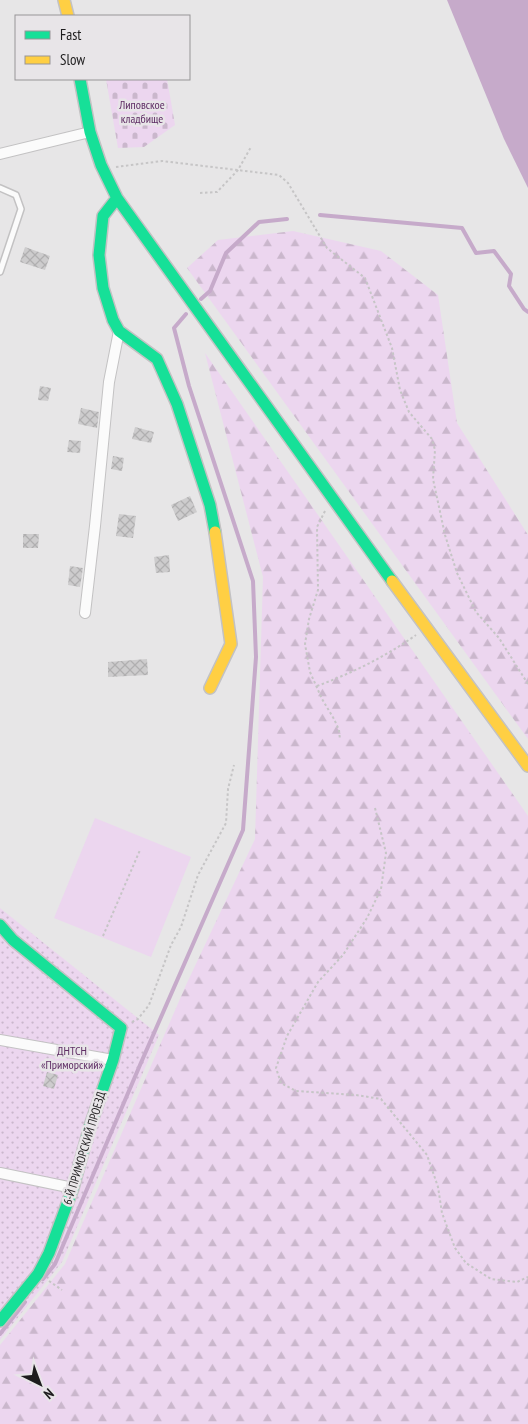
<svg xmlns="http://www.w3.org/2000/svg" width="528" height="1424" viewBox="0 0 528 1424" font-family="'PT Sans Narrow',sans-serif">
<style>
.forest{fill:url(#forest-firs)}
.cemetery{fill:url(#cemetery-stones)}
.park{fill:#ecd6ef}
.garden{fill:url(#garden-dots)}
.water{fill:#c6aaca}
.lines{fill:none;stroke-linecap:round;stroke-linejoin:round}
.stream{stroke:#c6aaca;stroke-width:4}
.building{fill:url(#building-cross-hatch)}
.lane-casing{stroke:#c3c2c3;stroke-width:8}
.street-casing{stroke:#c3c2c3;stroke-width:12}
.fast-casing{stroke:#c3c2c3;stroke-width:14}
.slow-casing{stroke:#c3c2c3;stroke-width:14}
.path{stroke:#c6c5c6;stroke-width:2;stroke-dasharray:2.5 2.5;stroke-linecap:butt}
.lane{stroke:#fbfbfb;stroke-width:5}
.street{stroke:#fbfbfb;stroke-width:10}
.fast{stroke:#16e098;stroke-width:11}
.slow{stroke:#ffcf43;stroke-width:11}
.labels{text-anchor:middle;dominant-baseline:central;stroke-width:5;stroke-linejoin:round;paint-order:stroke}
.park-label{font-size:12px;fill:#5e2d64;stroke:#e8e5e8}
.street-label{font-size:12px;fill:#1d1c1d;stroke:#e8e5e8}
</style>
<defs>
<pattern id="forest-firs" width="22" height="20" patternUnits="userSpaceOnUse" patternTransform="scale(1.25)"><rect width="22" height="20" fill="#ecd6ef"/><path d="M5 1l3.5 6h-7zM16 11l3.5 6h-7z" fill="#cab7cc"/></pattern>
<pattern id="cemetery-stones" width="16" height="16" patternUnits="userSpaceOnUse" patternTransform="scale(1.25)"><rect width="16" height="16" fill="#ecd6ef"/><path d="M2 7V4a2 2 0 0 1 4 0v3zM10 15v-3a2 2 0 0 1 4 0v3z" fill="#cab7cc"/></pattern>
<pattern id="garden-dots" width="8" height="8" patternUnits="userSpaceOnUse" patternTransform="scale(1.25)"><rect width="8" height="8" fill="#ecd6ef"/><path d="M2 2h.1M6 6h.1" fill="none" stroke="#cab7cc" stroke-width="1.8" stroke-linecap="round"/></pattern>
<pattern id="building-cross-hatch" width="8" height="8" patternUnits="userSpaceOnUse" patternTransform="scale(1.25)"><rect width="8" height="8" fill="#cdcccd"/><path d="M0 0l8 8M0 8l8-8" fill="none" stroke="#b0afb0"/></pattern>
</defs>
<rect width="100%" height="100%" fill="#e7e6e7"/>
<path class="forest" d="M293,231L381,251L438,295L457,423L528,535V739L187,268L218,240Z
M205,353L528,816V1424H0V1345L65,1264L186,985L255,839L263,577Z"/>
<path class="cemetery" d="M106,79H167L175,125L144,147L118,148Z"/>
<path class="park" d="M95,818L191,857L151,957L54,918Z"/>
<path class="garden" d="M0,908L159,1035L62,1262L0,1340Z"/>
<path class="water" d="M447,0H528V188L504,139Z"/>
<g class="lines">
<path class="stream" d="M320,215L462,228L476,253L494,251L511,274L509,286L524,309L528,312
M201,299L210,291L226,253L259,222L287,219
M43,1279L55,1264L140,1065L243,830L256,657L253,581L189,386L174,328L186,314
M0,1334L25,1302"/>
</g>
<path class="building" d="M25,247L50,256L45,270L20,262Z
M40,386L51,388L48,401L38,400Z
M81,408L99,412L97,428L78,424Z
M135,427L154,432L151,443L132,439Z
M69,440L81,441L80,453L67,452Z
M113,456L124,458L122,471L111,469Z
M190,496L197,512L178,521L171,505Z
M119,514L136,516L133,538L116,536Z
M23,534H39L38,548H23Z
M169,555L170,572L156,573L154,557Z
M70,566L83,568L80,587L68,585Z
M147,659L148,675L108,677V662Z
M47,1072L58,1075L54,1089L43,1086Z"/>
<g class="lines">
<defs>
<path id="lane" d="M0,188L16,195L21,209L0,272"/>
<path id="street" d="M0,154L90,132
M85,613L95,526L109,382L119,331
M0,1040L113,1060
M0,1173L73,1188"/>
<path id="fast" d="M80,79L90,132L101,165L117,198L392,581
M117,198L103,216L99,255L103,288L113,320L119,331L157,359L177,404L210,505L215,532
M0,925L13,940L121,1028L113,1060L90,1126L73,1188L49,1253L38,1274L0,1321"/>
<path id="slow" d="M64,0L68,16
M392,581L528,766
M210,688L231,644L215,532"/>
</defs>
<use href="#lane" class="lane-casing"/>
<use href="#street" class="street-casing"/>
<use href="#fast" class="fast-casing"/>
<use href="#slow" class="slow-casing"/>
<path class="path" d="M116,167L162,161L279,175L288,183L327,248L365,278L392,348L400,390L409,412L432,439L435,450L433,479L445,535L457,573L476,612L499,638L528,684
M200,193L217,192L238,170L251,147
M325,511L317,527L318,590L309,619L305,644L310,672L322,699L334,719L339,730L340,740
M317,686C352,673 385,657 416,635
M375,808L386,853L381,889L367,918L343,955L318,982L287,1036L276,1068L281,1083L296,1091L356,1095L381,1099L427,1155L438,1187L442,1213L455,1248L466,1263L491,1279L517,1282L528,1277
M103,936L140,850
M132,1022L138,1019L149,1005L171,945L181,927L198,875L226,823L228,789L234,765
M49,1281L62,1290"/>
<use href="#lane" class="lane"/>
<use href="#street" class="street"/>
<use href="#fast" class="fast"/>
<use href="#slow" class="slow"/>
</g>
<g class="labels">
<g class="park-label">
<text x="142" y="104">Липовское<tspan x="142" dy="14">кладбище</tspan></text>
<text x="72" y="1050">ДНТСН<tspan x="72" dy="14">«Приморский»</tspan></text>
</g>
<g class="street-label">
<text transform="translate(84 1148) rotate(-73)">6-Й ПРИМОРСКИЙ ПРОЕЗД</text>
</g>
</g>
<rect x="15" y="15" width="175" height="65" fill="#e8e5e8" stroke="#979597"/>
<rect x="25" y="31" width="25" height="8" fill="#16e098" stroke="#979597"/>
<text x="60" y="40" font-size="15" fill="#1d1c1d">Fast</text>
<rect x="25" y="56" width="25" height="8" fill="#ffcf43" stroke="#979597"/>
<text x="60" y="65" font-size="15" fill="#1d1c1d">Slow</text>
<g transform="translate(40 1384) rotate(138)" stroke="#e8e5e8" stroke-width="4" paint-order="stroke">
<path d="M0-4L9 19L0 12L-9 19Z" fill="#1d1c1d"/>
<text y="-8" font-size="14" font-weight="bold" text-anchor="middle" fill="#1d1c1d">N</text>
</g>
</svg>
